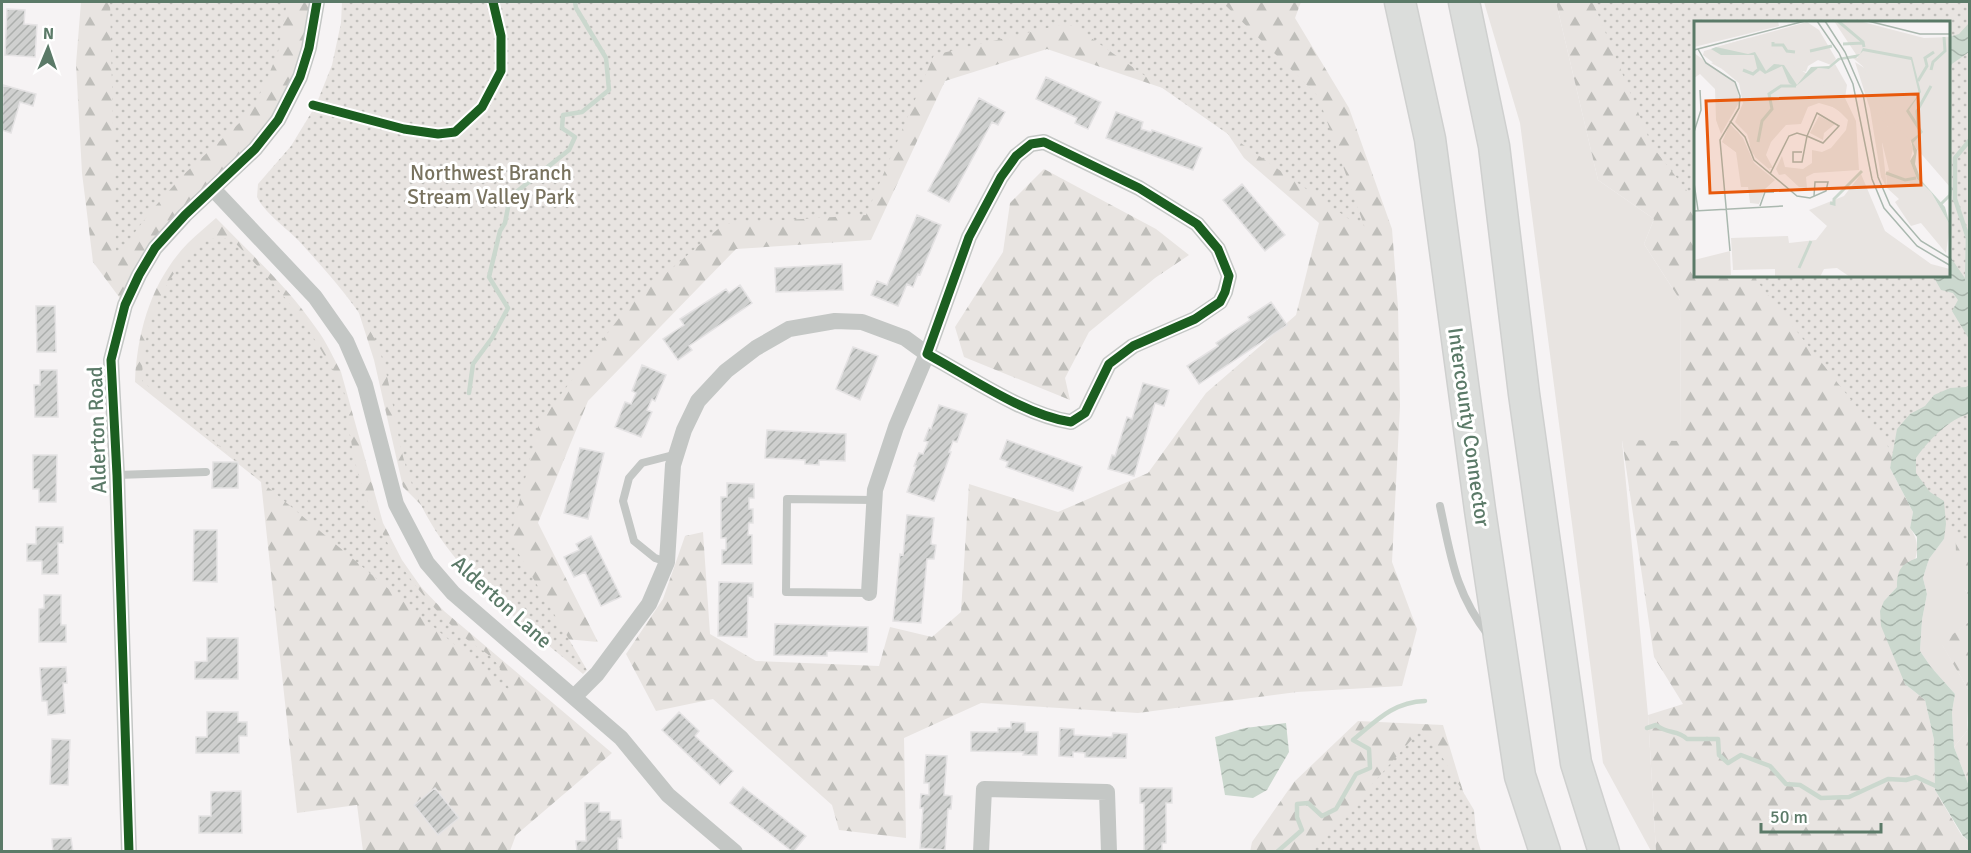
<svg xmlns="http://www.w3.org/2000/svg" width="1971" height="853" viewBox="0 0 1971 853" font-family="Signika,sans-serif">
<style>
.green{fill:#e8e4e1}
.forest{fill:url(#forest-firs)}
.park{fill:url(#park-dots)}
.water{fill:url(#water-waves)}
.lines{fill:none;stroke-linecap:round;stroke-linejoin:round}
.stream{stroke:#cbd8ce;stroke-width:4.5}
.building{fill:url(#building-hatch);stroke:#e5e3e4;stroke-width:1.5}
.highway-casing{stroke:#cfd0cf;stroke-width:33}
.lane{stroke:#c4c7c5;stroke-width:8}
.street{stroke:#c4c7c5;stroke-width:16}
.highway{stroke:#dbdddb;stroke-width:30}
.cycleway-casing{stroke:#fff;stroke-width:13}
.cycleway{stroke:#1b5e20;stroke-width:9}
.labels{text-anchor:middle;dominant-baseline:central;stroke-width:6;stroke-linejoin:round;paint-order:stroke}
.park-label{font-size:21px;fill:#78725e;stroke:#fff}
.street-label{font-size:21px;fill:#5b7a68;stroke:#fff}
.inset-river{fill:none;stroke:#cbd8ce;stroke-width:3}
.inset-road{fill:none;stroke:#aab8af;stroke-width:1.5}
.view{fill:#e8590c;fill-opacity:0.15;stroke:#e8590c;stroke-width:3}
.inset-edge{fill:none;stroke:#5b7a68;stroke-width:3}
</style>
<defs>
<pattern id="forest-firs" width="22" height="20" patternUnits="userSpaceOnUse" patternTransform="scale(1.5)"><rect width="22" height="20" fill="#e8e4e1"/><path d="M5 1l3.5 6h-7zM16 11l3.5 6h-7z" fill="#bfbeba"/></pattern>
<pattern id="park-dots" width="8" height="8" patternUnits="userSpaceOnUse" patternTransform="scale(1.5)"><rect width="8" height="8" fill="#e8e4e1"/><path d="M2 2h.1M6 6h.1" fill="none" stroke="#bfbeba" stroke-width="1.8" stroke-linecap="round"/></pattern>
<pattern id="water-waves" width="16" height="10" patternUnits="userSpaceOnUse" patternTransform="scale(1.5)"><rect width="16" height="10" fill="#cbd8ce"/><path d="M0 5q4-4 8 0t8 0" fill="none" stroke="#a8b4ab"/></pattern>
<pattern id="building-hatch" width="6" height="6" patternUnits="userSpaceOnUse" patternTransform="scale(1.5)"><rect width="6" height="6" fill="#cfd0cf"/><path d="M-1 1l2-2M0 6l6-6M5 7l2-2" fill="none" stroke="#abaeac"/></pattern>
</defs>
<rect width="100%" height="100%" fill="#f6f3f4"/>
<path class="green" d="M1484,2H1556L1598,180L1654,219L1644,244L1680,300L1681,441H1622L1648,715L1656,851H1651L1603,763L1520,123Z
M1956,442L1965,590L1969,596V622L1942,644L1969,691L1967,731L1954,747L1952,712L1955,694L1931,667L1920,651L1922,620L1927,594L1923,578L1929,559L1944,539L1927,443Z"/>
<path class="forest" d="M81,2H317L278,120L185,215L125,305L93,262L82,173L76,64Z
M352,2H1301L1295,18L1349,108L1392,229L1398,307L1400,406L1392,562L1417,629L1402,686L1297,692L1138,713L981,703L904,738L906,838L839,830L832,805L713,699L656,711L626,654L663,599L685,536L703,532L710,634L756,661L879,666L890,627L932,637L961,612L969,484L1058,512L1148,473L1206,393L1296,315L1319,223L1244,158L1207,103L1047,49L945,81L871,240L736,249L588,401L538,523L598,642L555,638L403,487L374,360L350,285L342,64Z
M1556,2H1771L1695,22V276H1933L1890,468L1913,512L1910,528C1930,555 1903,581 1884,601L1905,684L1925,700L1934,740L1935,790L1962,836L1969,841V851H1656L1648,715L1683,704L1654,657L1622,440L1681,441L1680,300L1644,244L1654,219L1598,180Z
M1044,169L1156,229L1189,255L1155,278L1089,332L1065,378L1070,400L964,357L955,327L1003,252L1010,203Z
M216,218C250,253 288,287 316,328C326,341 333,357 341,372L383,523L402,560L421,587L444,611L612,753L516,835L510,851H363L357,805L297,813L261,482L135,382C137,331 152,280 188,243C197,234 207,226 216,218Z
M1969,531V596C1957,578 1955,558 1956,537Z
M1969,622V691L1941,643Z
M1969,715V786L1954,747L1967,731Z
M1358,721L1443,725L1481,851L1250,852L1252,842L1294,782Z"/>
<path class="park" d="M110,2H287L278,52L265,84L249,114L182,176L151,211L116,257Z
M342,2H1222L1318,96L1366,231L1074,26L1060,25L934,55L866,215L724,224L629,305L539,423L510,539L587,670L583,674C514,616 440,566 409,476C391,426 395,366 364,320C345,292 321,265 298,240C286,228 264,212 257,197L258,184L291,146L316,105L332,65L341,23Z
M1593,2H1969V549L1753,276H1948V22H1695V201L1652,146Z
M230,238C267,274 298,310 324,355C331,367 341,381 345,395C349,409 348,426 351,440C357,482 375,524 397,559C415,588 439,615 465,638C474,646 486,651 494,660C502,668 506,682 511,692L142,381C142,325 163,278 203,239Z
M1421,729L1432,740L1474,810L1478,851H1313Z"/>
<path class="water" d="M1969,23V52L1949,66V37L1959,34Z
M1949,255L1969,284V339L1952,311L1958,300L1953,293L1941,290L1933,276H1948Z
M1969,385V414C1950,418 1927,442 1916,458V473L1930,492L1944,501L1946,524L1944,539L1929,559L1923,578L1927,594L1922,620L1920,651L1931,667L1955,694L1952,712L1954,747L1969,786V841L1963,836L1935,790L1934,740L1925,700L1905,684L1881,626L1880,611L1884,601L1897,587C1897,570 1901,564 1917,558V537L1910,528L1913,512L1890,468L1897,429L1910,414L1925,406L1934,395L1950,388L1966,387Z
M1286,723L1289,752L1267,790L1253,798L1225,795L1215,737L1245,728Z"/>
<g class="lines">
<path class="stream" d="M1967,286L1968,238L1955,199V158L1970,140
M469,393L473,364L492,338L508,308L489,277L500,231L505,223L510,197L569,150L575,137L562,128L563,115L582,112L609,90L606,58L576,8L575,2
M1647,728L1656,725C1669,735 1677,729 1687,739H1718L1719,755L1728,763L1741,755L1770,766L1786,784L1800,785L1821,798L1849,797L1888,779L1906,780L1916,777L1938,787
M1277,852L1302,830L1297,817V804L1308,803L1322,816L1336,809L1356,774L1370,768L1369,749L1353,740C1376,721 1393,702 1425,701"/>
</g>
<path class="building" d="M7,9L25,10L24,24L37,25L35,57L5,55Z
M1046,77L1101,102L1088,129L1075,123L1077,118L1036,99Z
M3,85L36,94L33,106L20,102L11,133L2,130Z
M979,98L1005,112L998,125L992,122L949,202L928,191Z
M1116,112L1143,122L1141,129L1151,132L1152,130L1202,148L1193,170L1106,138Z
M1242,184L1285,235L1265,251L1223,200Z
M917,215L941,225L920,275L918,274L913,287L907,284L898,306L871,295L877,281L887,285Z
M842,264L843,290L776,292L775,268Z
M740,285L752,303L689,346L692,350L678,360L663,339L684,325L680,319L726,289L729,293Z
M1271,302L1287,325L1199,384L1187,366L1218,346L1216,343L1250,320L1248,317Z
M36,306H55L56,352H37Z
M853,347L878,356L860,400L836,389Z
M642,365L666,375L655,401L652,399L647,410L652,412L641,437L615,427L625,402L631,404L636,393L632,391Z
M40,370H57L58,417H35L34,385H40Z
M1143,383L1169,390L1164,406L1155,403L1134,476L1108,469L1112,455L1115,456L1127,417L1132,419Z
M939,405L967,414L957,442L953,441L949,452H951L934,501L907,492L916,466H914L919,453L923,454L928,442L924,441L929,428L931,429Z
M767,430L846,434L845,461L819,460V465L805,464V460L765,458Z
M1007,440L1082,467L1073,491L1006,467L1008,462L1000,459Z
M580,448L604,453L588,519L564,513Z
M33,455H57L56,502H39V489H33Z
M213,462H238V488H212Z
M727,483L754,484V498H749V509H753V523H749L748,535H752V564H722V550H726V538H721V497H727Z
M907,515L934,518L931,544L936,545L934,559H927L921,623L893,621L900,554L903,555Z
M36,527H63V543H58V574H42V561H27V544H36Z
M194,530H217V582L193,581Z
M591,536L621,597L601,606L585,572L574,577L564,557L579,550L576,544Z
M719,582L753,583V597L748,596L747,637L718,636Z
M44,595H61V625H66V642H39V609L44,608Z
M775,624L868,627L867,652L827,651V656L774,655Z
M207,638H238V679H195V662L207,661Z
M66,667L67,683H63L65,713L48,715L47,701H42L40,668Z
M207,712H238V722H247V736H239V753H196V737H207Z
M679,712L699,731L695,736L733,771L720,785L662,730Z
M1011,722L1025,723V732H1038L1037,755H1023L1024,752L971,751V732H998V728H1011Z
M1060,728L1074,729V735L1112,737L1113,733L1127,734L1126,758L1085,757V753L1073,752V757L1059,756Z
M52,739L70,740L68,785L50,784Z
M926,755L947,756L944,795L952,796L951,809H948L945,850L920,848L923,808H920L921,794L929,795V783H924Z
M743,787L806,836L793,852L730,803Z
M435,788L459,818L438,835L414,805Z
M1140,788H1172V803H1166V843H1162V852H1144V803H1140Z
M241,791L242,833H199V816H211V792Z
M585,803H599V812H610V820H621L622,838H618V852H577L576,841H586Z
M71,838L73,852H53L52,839Z"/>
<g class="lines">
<defs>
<path id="highway" d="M1400,2L1430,139L1480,510L1520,776L1545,852
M1464,2L1494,146L1524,394L1576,763L1604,852"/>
</defs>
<use href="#highway" class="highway-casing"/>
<path class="lane" d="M117,475L206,472
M1440,506C1451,557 1455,593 1489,636
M667,562L655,558L634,541L623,501L629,478L642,463L677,454
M869,593L786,592L787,499L874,500"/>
<path class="street" d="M1044,142L1139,188L1197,224L1218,249L1229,276L1225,292L1220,302L1195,319L1133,346L1109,364L1085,413L1071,422C1024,415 970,377 927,354L969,237L1001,177L1016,156L1031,144Z
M214,190L315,297L346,341L365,385L396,504L427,563L453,593L621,738L668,795L735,852
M574,697L597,674L649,604L667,562L673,465L684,430L698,401L726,371L756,348L789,329L835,321L862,322L905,338L927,354L896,427L875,490L869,593
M129,852L117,475L111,360L125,305L139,275L155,248L185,215L255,149L278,120L300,77L309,48L317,2
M981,852L984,789L1107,792L1109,852"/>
<use href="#highway" class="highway"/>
<defs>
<path id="cycleway" d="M313,105L404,129L438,134L455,132L482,107L501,71V36L493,2
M1044,142L1139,188L1197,224L1218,249L1229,276L1225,292L1220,302L1195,319L1133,346L1109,364L1085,413L1071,422C1024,415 970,377 927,354L969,237L1001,177L1016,156L1031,144Z
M129,852L117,475L111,360L125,305L139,275L155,248L185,215L255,149L278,120L300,77L309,48L317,2"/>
</defs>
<use href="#cycleway" class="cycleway-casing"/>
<use href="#cycleway" class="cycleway"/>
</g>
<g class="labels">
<g class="park-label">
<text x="491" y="173">Northwest Branch<tspan x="491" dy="24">Stream Valley Park</tspan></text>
</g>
<g class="street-label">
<text transform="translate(1469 427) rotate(82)">Intercounty Connector</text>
<text transform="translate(97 430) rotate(-92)">Alderton Road</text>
<text transform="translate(502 602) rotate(42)">Alderton Lane</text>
</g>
</g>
<g transform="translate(1694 21)">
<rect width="256" height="256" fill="#f6f3f4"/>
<path d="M161,41L172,48L194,106V121L188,122L193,167L187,156L176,88Z" fill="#e8e4e1"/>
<path d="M113,1L125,9L142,38L137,44L124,39L114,45L112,51L22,26ZM0,32L41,61L46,80L27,113L22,99L21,68L6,53L0,57ZM187,34L219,128L216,140L223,158L237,171L256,204L252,232L227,202L217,205L201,181L205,178L193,167L192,151L195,149L188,121H194V106L184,94L172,48L159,37ZM28,38L109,56L124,47L135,48L141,43L153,64L151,77L162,100L165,149L120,152L112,156L113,167L105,166L91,153L85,154L82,148L88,135L91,146L109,148L118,142V129L128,131L137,127L152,109L154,99L142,87L125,82L114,86L107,103L92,104L77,121L72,134L79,147H74L57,131L46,64L41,55L17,42ZM125,95L141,103L130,112L129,119L116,112ZM36,103L49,117L60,142L81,159L71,168L65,183L56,182L54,166H47L42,131L28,121Z" fill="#e8e4e1"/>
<path d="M0,0H84L85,5L0,26ZM140,0H165L230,17L256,16V166L190,90L167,41ZM55,17L123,59L154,86L160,100L128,79L113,83L106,100L91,102L72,124L69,136L77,150L61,136L53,113L41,101L49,82L45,62L28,48L31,42L25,46L9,34L10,30ZM22,51L38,62L43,78L39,92L26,107ZM35,105L44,111L57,139L70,153L29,121ZM167,153L191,210L237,243L256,248V256H156L143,247L130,248L126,256H81V248L39,249L37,217L94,215L95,222L122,219L133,205L115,189L150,175ZM36,230L37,254L0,256V239Z" fill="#e8e4e1"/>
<path d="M22,26L54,33L61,31L72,50L80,43L90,44L103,64L117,46L135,45L144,37L166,33L169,27L218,36L227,71L215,89L229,111L219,122L223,129L221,143L227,159L251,186L256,204L237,171L223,158L216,140L220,133L217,119L226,112L212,90L225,73L217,39L169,30L162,37L146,39L135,48L124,47L101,66L95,62L88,45L71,53L63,47L60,34H27L17,28Z" fill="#cbd8ce"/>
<path class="inset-river" d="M144,0L169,21L170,26M79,21V24H89L93,30L101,31M149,23L169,22M116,30L138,25M49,49L59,53L65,48M237,49L239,41L251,30L250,16M224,60L233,45L231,37L240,31M224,104L223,90L237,65M64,121L68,100L78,88L75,73L87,65H102M192,152L211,159L222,157M136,182L140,183V178L168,150M247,183L256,174L257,166M105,247L117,220"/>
<path class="inset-road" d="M123,0L145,32L159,63L178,158L190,187L223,225L257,245M131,0L151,31L169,73L184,156L196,184L227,220L257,238M174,0L226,13H257M4,28L12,42L41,61L46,75L45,87L26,119L36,230M0,29L111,0M123,92L145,105L129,122L113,115ZM36,100L51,116L60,139L103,175L116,177L132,170L134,161H121L120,175M0,111L7,89L6,69M76,153L95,115L103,112L113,115L108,141H99V131H108M0,162L4,189M66,185L71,171H80M0,190L89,185"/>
<path class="view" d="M224,73L227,164L16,172L12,80Z"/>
<rect width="256" height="256" class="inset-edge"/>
</g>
<rect width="1971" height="853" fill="none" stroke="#5b7a68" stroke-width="6"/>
<g transform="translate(48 48) rotate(2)" stroke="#ffffff" stroke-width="4.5" paint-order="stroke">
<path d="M0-4.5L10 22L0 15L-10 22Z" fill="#5b7a68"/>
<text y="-9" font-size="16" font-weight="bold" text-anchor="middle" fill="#5b7a68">N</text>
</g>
<path d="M1761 823v9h120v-9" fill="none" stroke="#5b7a68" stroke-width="3"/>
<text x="1770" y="823" font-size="18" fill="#5b7a68" stroke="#ffffff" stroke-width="4.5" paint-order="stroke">50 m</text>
</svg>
